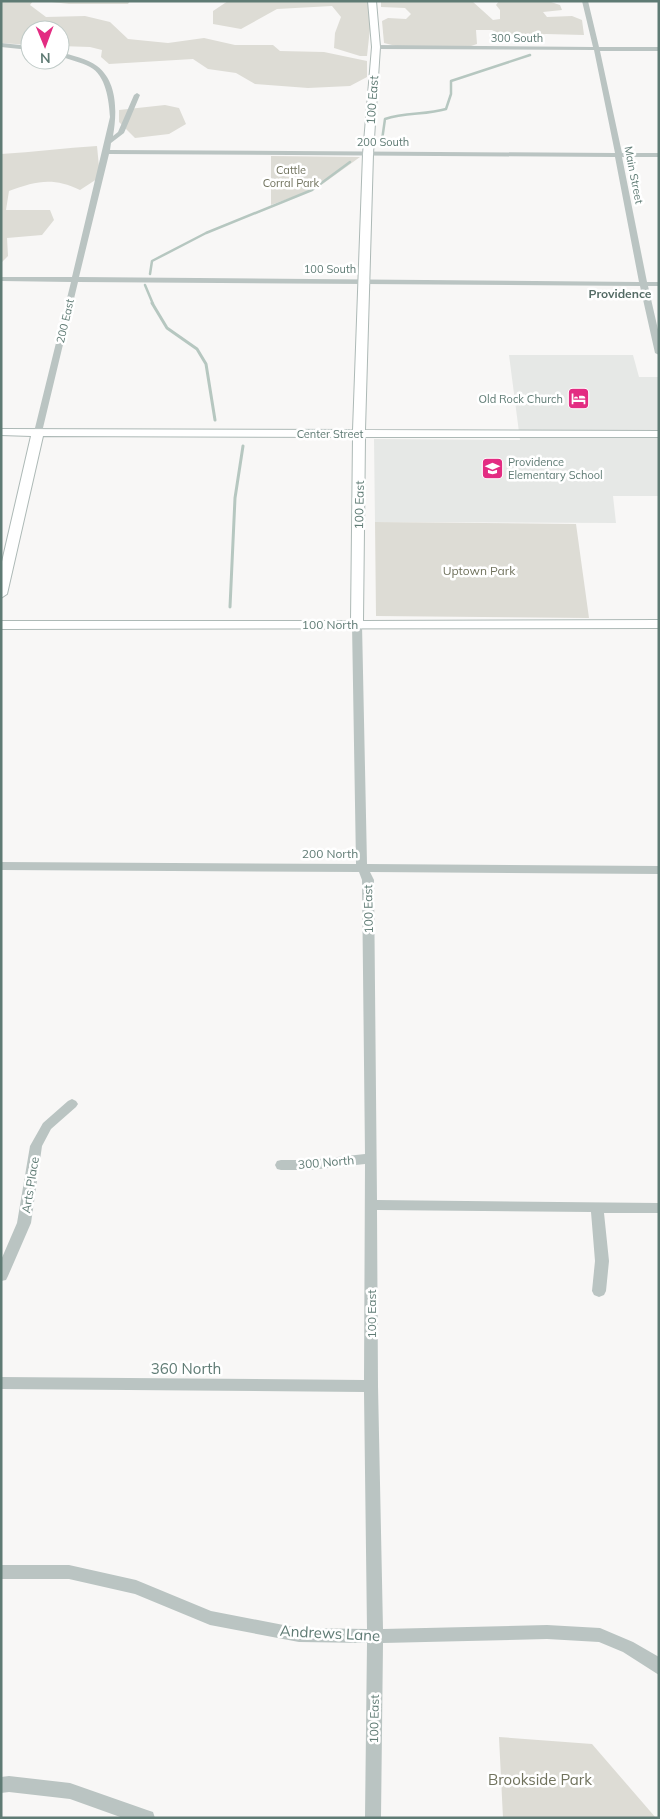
<svg xmlns="http://www.w3.org/2000/svg" width="660" height="1819" viewBox="0 0 660 1819" font-family="Mulish,sans-serif">
<style>
.built{fill:#e6e8e6}
.green{fill:#dddcd5}
.lines{fill:none;stroke-linecap:round;stroke-linejoin:round}
.stream-far1{stroke:#b6c7c0;stroke-width:2.5}
.stream{stroke:#b6c7c0;stroke-width:3}
.secondary-casing{stroke:#adb9b6;stroke-width:2}
.street{fill:#bac4c2;fill-rule:evenodd}
.secondary{fill:#fff;fill-rule:evenodd}
.labels{text-anchor:middle;dominant-baseline:central;stroke-width:5;stroke-linejoin:round;paint-order:stroke}
.far-street-label{font-size:11px;fill:#5f7b74;stroke:#fff}
.far-park-label{font-size:11px;fill:#71735e;stroke:#fff}
.far-poi-label{font-size:11px;fill:#5f7b74;stroke:#fff;text-anchor:end}
.street-label{font-size:12px;fill:#5f7b74;stroke:#fff}
.far-quarter-label{font-size:12px;font-weight:bold;fill:#556c66;stroke:#fff}
.park-label{font-size:12px;fill:#71735e;stroke:#fff}
.near-street-label{font-size:15px;fill:#5f7b74;stroke:#fff}
.near-park-label{font-size:15px;fill:#71735e;stroke:#fff}
</style>
<rect width="100%" height="100%" fill="#f8f7f6"/>
<path class="built" d="M509,355H633L639,377H659V496H613L616,523L375,522L374,439L520,440Z"/>
<path class="green" d="M1,1H33L30,5L46,17L85,16L110,22L128,39L168,43L204,38L235,45H273L280,51L324,52L367,61V77L350,86L308,88L255,84L236,73L208,69L193,59L109,64L101,57L102,50L90,47L60,46V30H30V45L1,43Z
M43,1H130L128,4H69Z
M228,1H373L367,56H360L334,48L335,33L341,17L332,6L277,9L241,29L213,24V11Z
M381,1H472L493,20L500,19V10L496,5L499,1H548L560,5L562,10L543,12L547,17L572,16L582,20L584,35L546,34L507,38L492,30H476L477,44L468,47L396,46L384,43L382,21L388,18L406,19L411,14L405,8L381,7Z
M165,105L179,108L186,124L169,134L135,138L119,122V110Z
M97,146L100,177L80,190C53,177 36,181 9,191L6,210H50L54,220L42,235L7,238L8,256L1,263V154C34,152 65,148 97,146Z
M271,156L360,157L317,188L271,205Z
M375,522L576,524L589,618L376,616Z
M499,1737L592,1744L656,1818H503Z"/>
<g class="lines">
<path class="stream-far1" d="M382,140L385,119C405,112 426,115 446,109L451,94V81L530,55
M150,274L152,261L206,233L312,190L350,162
M145,285L153,304"/>
<path class="stream" d="M152,303L167,328L197,349L206,364L215,420
M230,607L235,498L243,446"/>
<defs>
<path id="secondary" d="M368,1H376L380,47L373,154L365,430L659,431V437H365L363,621L659,620V628L1,629V621H351L353,437L43,436L7,594L1,598V566L31,436L1,435V429L353,430L363,154L372,47Z"/>
</defs>
<use href="#secondary" class="secondary-casing"/>
<path class="street" d="M582,1H588L599,47H659V51H600L622,153H659V157H622L647,282H659V286H648L659,334V355L655,353L640,286L78,282L42,432L41,434H35L34,432L71,282L1,281V277H72L110,117C109,101 106,75 90,67C81,62 70,60 60,56V52C71,55 88,59 97,66C118,82 117,113 113,136L118,132L134,95L137,93L140,95L124,133L111,143L110,150L615,153L594,50L376,49L373,47L376,45L593,47ZM109,154L615,157L639,282L79,277Z
M1,43L30,46V50L1,47Z
M357,621L362,624L367,864L659,866V874L370,872L374,880L377,1200L659,1203V1213H604L609,1261L606,1291L604,1295L599,1297L594,1295L592,1291L595,1261L591,1212L377,1210L378,1386L383,1629L547,1625L600,1628L633,1642L659,1657V1675L623,1652L599,1642L547,1639L383,1643L381,1818H365L367,1643L299,1642L210,1625L135,1594L69,1579H1V1565H69L136,1580L211,1611L299,1628L367,1629L364,1392L1,1389V1377L364,1380L365,1164L310,1170H281L277,1169L275,1165L277,1161L281,1160H310L365,1154L362,880L359,872L1,870V862L356,864L352,624Z
M72,1099L76,1101L78,1104L76,1107L51,1129L42,1146L31,1223L8,1276L6,1280L1,1281V1260L17,1223L30,1146L43,1123L68,1101Z
M9,1776L70,1783L147,1810L153,1812L155,1818H123L70,1799L9,1792L1,1793V1777Z"/>
<use href="#secondary" class="secondary"/>
</g>
<defs>
<symbol id="hotel-square" viewBox="-11 -11 22 22"><rect x="-9" y="-9" width="18" height="18" rx="4" fill="#e32c82" stroke="#fff"/><path d="M-6-4.5h1.5V1H6V5H4.5V3h-9V5H-6ZM-4 0a1.8 1.8 0 1 1 3.6 0ZM.5 0V-2.5h3Q6-2.5 6 0Z" fill="#fff"/></symbol>
<symbol id="school-square" viewBox="-11 -11 22 22"><rect x="-9" y="-9" width="18" height="18" rx="4" fill="#e32c82" stroke="#fff"/><path d="M0-5L7-2L0 1L-7-2ZM-4 1L0 2.5L4 1V4Q0 6-4 4Z" fill="#fff"/></symbol>
</defs>
<g fill-rule="evenodd">
<use href="#hotel-square" x="566" y="386" width="25" height="25"/>
<use href="#school-square" x="480" y="456" width="25" height="25"/>
</g>
<g class="labels">
<g class="far-street-label">
<text x="517" y="38">300 South</text>
<text x="383" y="142">200 South</text>
<text transform="translate(634 175) rotate(79)">Main Street</text>
<text x="330" y="269">100 South</text>
<text transform="translate(65 321) rotate(-77)">200 East</text>
<text x="330" y="434">Center Street</text>
</g>
<g class="far-park-label">
<text x="291" y="170">Cattle<tspan x="291" dy="13">Corral Park</tspan></text>
</g>
<g class="far-poi-label">
<text x="563" y="399">Old Rock Church</text>
<text x="508" y="462" text-anchor="start">Providence<tspan x="508" dy="13">Elementary School</tspan></text>
</g>
<g class="street-label">
<text transform="translate(372 100) rotate(-86)">100 East</text>
<text transform="translate(359 505) rotate(-89)">100 East</text>
<text x="330" y="624">100 North</text>
<text x="330" y="853">200 North</text>
<text transform="translate(368 909) rotate(-91)">100 East</text>
<text transform="translate(326 1162) rotate(-5)">300 North</text>
<text transform="translate(30 1185) rotate(-81)">Arts Place</text>
<text transform="translate(371 1314) rotate(-90)">100 East</text>
<text transform="translate(374 1719) rotate(-89)">100 East</text>
</g>
<g class="far-quarter-label">
<text x="620" y="293">Providence</text>
</g>
<g class="park-label">
<text x="479" y="570">Uptown Park</text>
</g>
<g class="near-street-label">
<text x="186" y="1368">360 North</text>
<text transform="translate(330 1633) rotate(3)">Andrews Lane</text>
</g>
<g class="near-park-label">
<text x="540" y="1779">Brookside Park</text>
</g>
</g>
<rect width="660" height="1819" fill="none" stroke="#5f7b74" stroke-width="5"/>
<g transform="translate(45 45) rotate(179)"><circle r="24" fill="#ffffff" stroke="#bfcac7"/>
<path d="M0-4L9 19L0 12L-9 19Z" fill="#e32c82"/>
<text y="-8" font-size="14" font-weight="bold" text-anchor="middle" fill="#5f7b74">N</text>
</g>
</svg>
